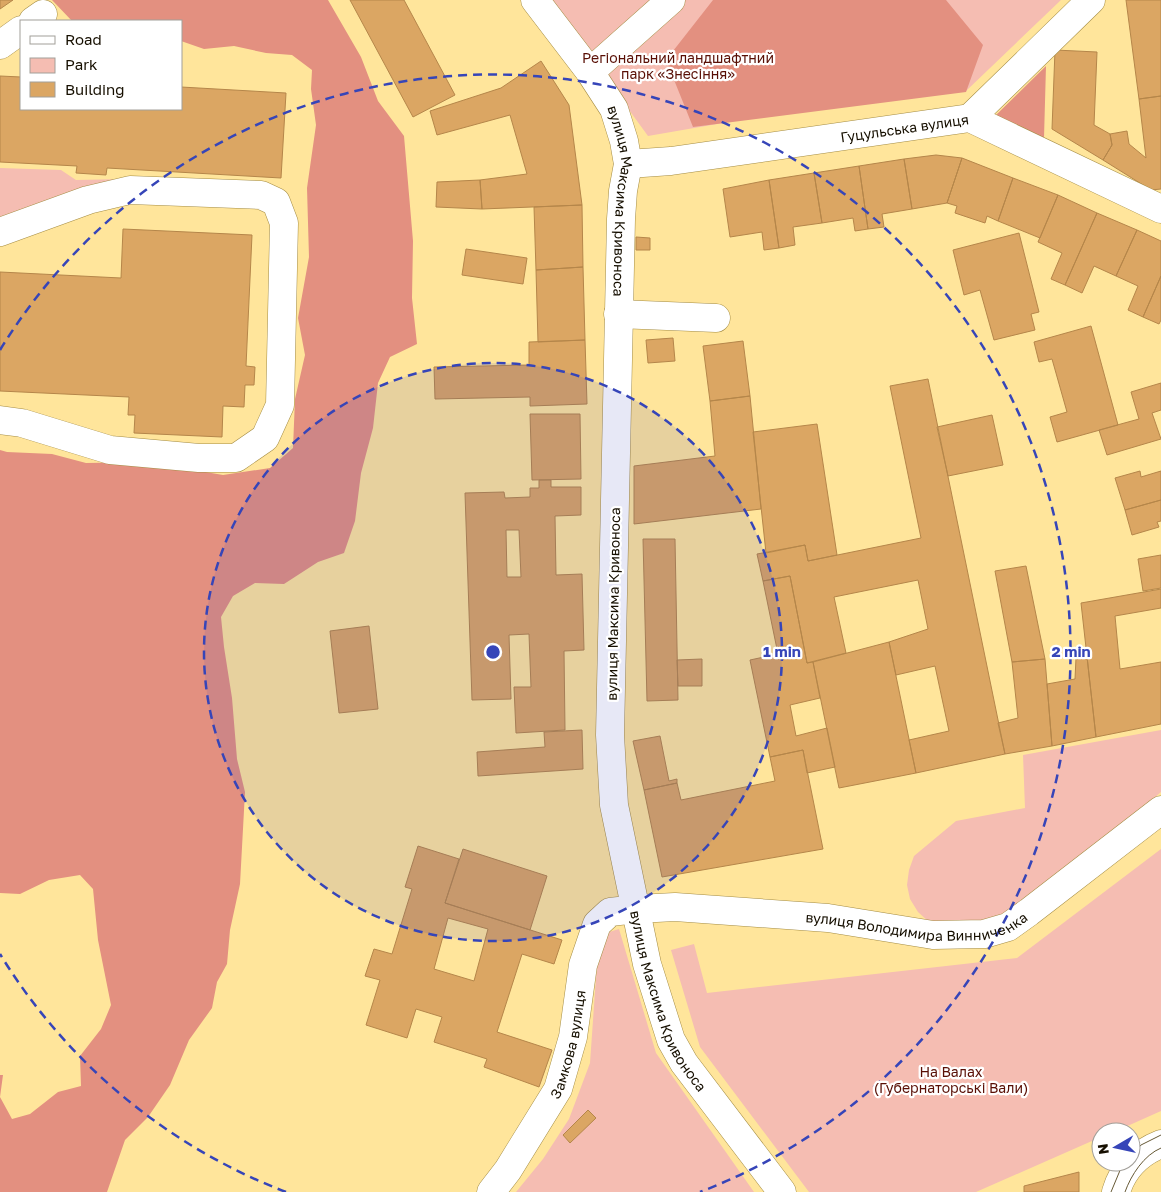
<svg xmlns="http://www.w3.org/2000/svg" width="1161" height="1192" viewBox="0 0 1161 1192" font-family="'Golos Text',sans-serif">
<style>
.green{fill:#f5bdb2}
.forest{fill:#e39080}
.building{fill:#dba663;stroke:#b5864a;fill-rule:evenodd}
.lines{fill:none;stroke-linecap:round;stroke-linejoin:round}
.minor-casing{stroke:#a58d44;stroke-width:29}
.major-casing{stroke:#a58d44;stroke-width:29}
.minor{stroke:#fff;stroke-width:28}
.major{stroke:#fff;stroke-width:28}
.tram{stroke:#665935;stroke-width:1}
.ring{fill:none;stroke:#3645b8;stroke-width:2.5;stroke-dasharray:9 6}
.labels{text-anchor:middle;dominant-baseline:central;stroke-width:4.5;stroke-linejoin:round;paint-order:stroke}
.park-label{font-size:14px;fill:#590f05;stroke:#fff}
.street-label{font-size:14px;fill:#160f00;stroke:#fff}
.centre{fill:#3645b8;stroke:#fff;stroke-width:2.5}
.ring-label{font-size:15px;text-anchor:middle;font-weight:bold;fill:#3645b8;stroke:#fff;stroke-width:4.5;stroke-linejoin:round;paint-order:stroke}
</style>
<rect width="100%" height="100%" fill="#ffe59b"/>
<path class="green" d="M546,0H1061L966,91L746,119L648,136L573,33Z
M0,168L61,170L76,180L125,179L0,224Z
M1161,730V792L1056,883L987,926L929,922L918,912L910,899L907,885L909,870L914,856L956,821L1025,808L1023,755Z
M1161,849V1111L1114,1132H1101V1137L976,1192H809L700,1047L671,950L694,944L707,993L1017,958Z
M619,929L656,1053L754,1192H516L543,1159L569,1119L590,1063L598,949L606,933Z"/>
<path class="forest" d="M52,0H328L361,57L378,101L404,136L413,241L412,298L417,344L390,357L378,383L373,428L361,473L355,521L344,553L318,562L284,584L255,583L233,596L221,617L224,647L232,698L237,759L245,792L240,884L230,930L227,964L217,982L212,1008L189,1040L170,1085L148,1117L125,1140L107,1192H0V1075H3L0,1097L12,1119L30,1114L58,1092L81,1086L80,1056L101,1029L111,1005L98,940L93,889L80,875L49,880L20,894L0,893V450L7,452L52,454L86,463L147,462L223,475L270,468L293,448L295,399L305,355L298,318L309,257L307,188L316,125L311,89L312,70L292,55L266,53L234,46L204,49L181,41V21H72Z
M713,0H946L983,45L966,92L693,127L666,60Z
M1046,66L1044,138L996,115Z"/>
<path class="building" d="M0,0H13L0,9Z
M350,0H404L455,95L413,117Z
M1126,0H1161V96L1139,99Z
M1055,50L1097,52L1094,125L1110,134L1112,145L1103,160L1052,129Z
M541,61L569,105L582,205L482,209L480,180L527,174L510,115L437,135L430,111L501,88Z
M0,76L21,77V109H181V87L286,93L281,178L107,168L106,175L76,173L77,166L0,162Z
M1161,96V189L1151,190L1103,160L1112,145L1110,134L1127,131L1129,144L1146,158L1139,99Z
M936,155L962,158L947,203L912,209L904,159Z
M962,158L1013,178L998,221L987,216L985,223L955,213L957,206L947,203Z
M904,159L912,209L882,214L884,227L868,229L859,166Z
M859,166L868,229L855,231L853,218L822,223L814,173Z
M814,173L822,223L793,227L795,245L779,248L769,180Z
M1013,178L1058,195L1040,238L998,221Z
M480,180L482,209L436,207L437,182Z
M769,180L779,248L764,250L762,232L730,237L723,189Z
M1058,195L1097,213L1065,285L1051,279L1062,253L1038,242Z
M582,205L583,267L536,270L534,207Z
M1097,213L1137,230L1116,276L1094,266L1082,293L1065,285Z
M123,229L252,235L246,366L255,367L254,385H245L244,407L223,406L222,437L134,433L135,415H128L129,397L0,391V272L121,278Z
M1137,230L1161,241V276L1143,317L1128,310L1138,286L1116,276Z
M1019,233L1039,312L1031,314L1035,330L994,340L980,290L964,295L953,250Z
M636,237L650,238V250H636Z
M466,249L527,258L523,284L462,275Z
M583,267L585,340L538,342L536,270Z
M1161,276V320L1159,324L1143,317Z
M1091,326L1118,425L1057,442L1050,417L1067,412L1052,359L1039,362L1034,342Z
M673,338L675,361L648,363L646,340Z
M585,340L587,404L530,406V397L435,399L434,367L529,365V342Z
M743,341L750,396L710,401L703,346Z
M928,379L1005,754L916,773L909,740L949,731L935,666L896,675L889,642L928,629L918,580L834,597L846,653L807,663L790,576L763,581L757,554L805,545L808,561L921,538L890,386Z
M1161,383V410L1152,413L1161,439L1107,455L1099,430L1139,419L1131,392Z
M750,396L761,509L634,524V466L715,456L710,401Z
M530,414H580L581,479L532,480Z
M992,415L1003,465L948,476L937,427Z
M817,424L837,555L808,561L805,545L766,553L753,432Z
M1140,471L1141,477L1161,471V500L1125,510L1115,478Z
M539,480H551V487H581V515L555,516L556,575L582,574L584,650L564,651L565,730L516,733L514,687H531L529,634L509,635L511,699L472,700L465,493L504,492L505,498L530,497V488H539ZM506,530H519L521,577H507Z
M1161,500V521L1157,522L1159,527L1132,535L1125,510Z
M643,539H675L678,700L647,701Z
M1161,555V588L1143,591L1138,559Z
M1026,566L1045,659L1012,662L995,571Z
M790,576L807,663L813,662L820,698L790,705L796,736L827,728L835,767L807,773L803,750L770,757L750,660L778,654L763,581Z
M1161,589V608L1115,616L1120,669L1161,662V724L1096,737L1081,603Z
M369,626L378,709L339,713L330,631Z
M889,642L916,773L839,788L813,662Z
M1087,657L1096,737L1052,746L1047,684L1075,679L1076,658Z
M702,659V686H678L677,660Z
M1045,659L1052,746L1005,754L998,723L1018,718L1012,662Z
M582,730L583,769L478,776L477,752L545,747L544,732Z
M660,736L669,781L677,779V783L644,790L633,741Z
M803,750L823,849L662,877L644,790L677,783L681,800L775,781L770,757Z
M418,846L459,859L445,903L562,940L554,964L522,954L497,1032L552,1050L539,1087L484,1067L487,1059L434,1042L442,1017L416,1009L407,1038L366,1025L380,980L365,976L374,949L392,954L412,889L405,887ZM448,918L488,929L474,981L434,969Z
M463,849L547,876L530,930L445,903Z
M588,1110L596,1118L570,1143L563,1135Z
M1079,1172V1192H1024V1186Z"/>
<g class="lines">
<defs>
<g id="minor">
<path d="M33,21L43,14"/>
<path d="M0,45L21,30"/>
<path d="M590,72L671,0"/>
<path d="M970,118L1091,0"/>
<path id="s1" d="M628,164L671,161L970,118L1161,209"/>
<path d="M0,232L88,200L130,190L261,195L276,202L284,223L280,405L265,438L236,458H199L110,450L22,423L0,420"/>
<path d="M618,314L716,318"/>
<path id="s2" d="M491,1192L508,1170L558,1089L573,1037L583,965L597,924L610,912L637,909"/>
</g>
<g id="major">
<path id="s3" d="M535,0L590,72L614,109L624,141L628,164L623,191L621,219L610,735L614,805L647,964L671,1040L684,1063L782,1192"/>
<path id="s4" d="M637,909L675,907L828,918L933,935L984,934L1008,927L1029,912L1161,810"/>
<path d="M1116,1192C1123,1168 1138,1153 1161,1144"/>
</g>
</defs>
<use href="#minor" class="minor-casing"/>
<use href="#major" class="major-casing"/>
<use href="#minor" class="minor"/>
<use href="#major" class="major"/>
<path class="tram" d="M1131,1156L1141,1145L1161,1135
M1111,1192L1121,1168L1126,1162
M1125,1192C1131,1175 1144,1155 1161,1148"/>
</g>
<circle cx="493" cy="652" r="289" fill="#3645b8" fill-opacity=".12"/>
<g class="ring">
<circle cx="493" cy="652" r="289"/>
<path d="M286 1192A578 578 0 0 1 0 954M0 350A578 578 0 1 1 700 1192"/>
</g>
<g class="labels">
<g class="park-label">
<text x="678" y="57">Регіональний ландшафтний<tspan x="678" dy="16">парк «Знесіння»</tspan></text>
<text x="951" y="1071">На Валах<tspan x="951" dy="16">(Губернаторські Вали)</tspan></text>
</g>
<g class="street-label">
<text stroke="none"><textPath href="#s1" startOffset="279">Гуцульська вулиця</textPath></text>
<text stroke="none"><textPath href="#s3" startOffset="228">вулиця Максима Кривоноса</textPath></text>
<text transform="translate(613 604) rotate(-89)">вулиця Максима Кривоноса</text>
<text stroke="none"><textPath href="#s4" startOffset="282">вулиця Володимира Винниченка</textPath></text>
<text stroke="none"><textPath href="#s3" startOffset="1038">вулиця Максима Кривоноса</textPath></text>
<text stroke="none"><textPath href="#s2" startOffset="169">Замкова вулиця</textPath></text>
</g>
</g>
<circle cx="493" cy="652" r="8" class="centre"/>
<g class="ring-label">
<text x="782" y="657">1 min</text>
<text x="1071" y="657">2 min</text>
</g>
<rect x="20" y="20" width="162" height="90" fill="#ffffff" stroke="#a29f99"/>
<rect x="30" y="36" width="25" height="8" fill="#ffffff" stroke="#a29f99"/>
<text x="65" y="45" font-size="15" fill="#160f00">Road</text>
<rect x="30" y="58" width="25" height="15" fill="#f5bdb2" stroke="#a29f99"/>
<text x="65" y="70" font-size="15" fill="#160f00">Park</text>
<rect x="30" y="82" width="25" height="15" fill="#dba663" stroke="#a29f99"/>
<text x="65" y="95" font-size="15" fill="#160f00">Building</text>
<g transform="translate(1116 1147) rotate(261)"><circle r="24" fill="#ffffff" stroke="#a29f99"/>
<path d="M0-4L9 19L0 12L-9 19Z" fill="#3645b8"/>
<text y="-8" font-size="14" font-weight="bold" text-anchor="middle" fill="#160f00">N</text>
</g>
</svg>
